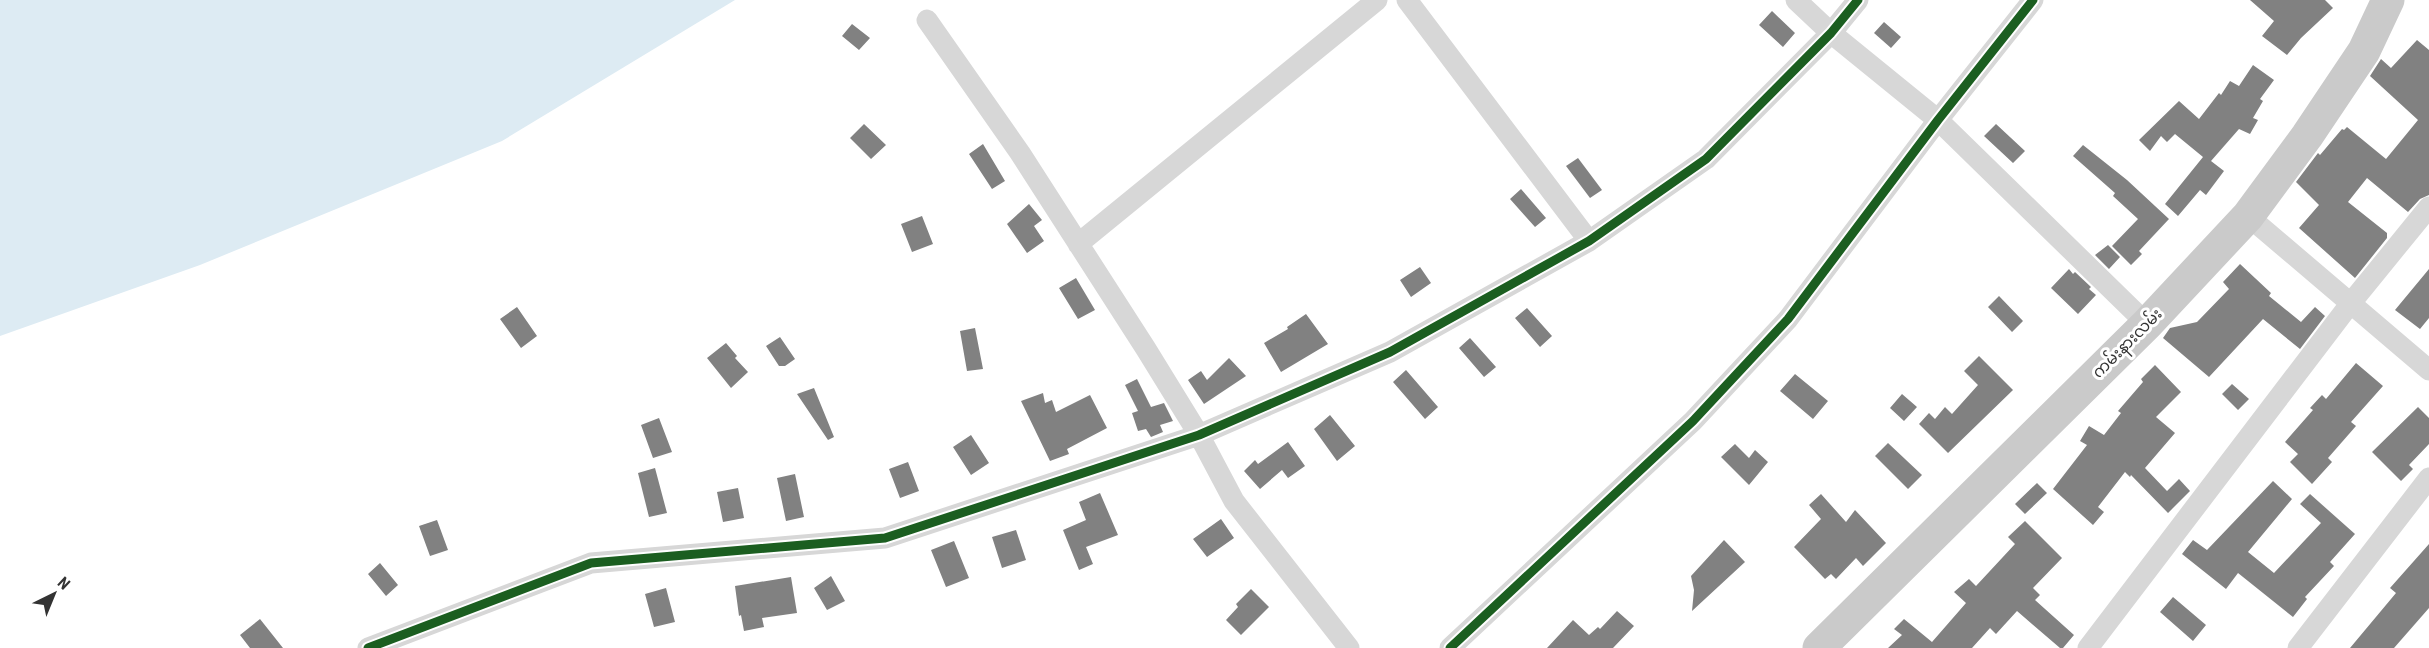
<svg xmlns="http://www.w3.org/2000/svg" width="2429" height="648" viewBox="0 0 2429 648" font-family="'Roboto Condensed','Noto Sans Myanmar',sans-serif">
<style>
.water{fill:#ddebf3}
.building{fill:#818181}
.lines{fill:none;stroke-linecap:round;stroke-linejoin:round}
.street{stroke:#d7d7d7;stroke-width:21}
.primary{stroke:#cacaca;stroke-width:33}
.cycleway-casing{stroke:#fff;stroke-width:13}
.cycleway{stroke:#1b5e20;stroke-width:9}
.labels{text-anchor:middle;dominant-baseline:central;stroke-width:6;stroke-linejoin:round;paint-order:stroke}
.street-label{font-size:16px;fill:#333;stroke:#fff}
</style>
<rect width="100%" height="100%" fill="#fff"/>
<path class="water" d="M0,0H735L502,141L200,265L0,336Z"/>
<path class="building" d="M2250,0H2325L2333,8L2301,38L2287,55L2262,36L2274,21Z
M1772,11L1795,33L1783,47L1759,25Z
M1884,22L1901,37L1891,48L1874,33Z
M852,24L870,38L859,50L842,36Z
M2417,40L2429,50V195L2420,199L2408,212L2367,178L2348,202L2387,233V238L2355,278L2299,228L2319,205L2296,182L2318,153L2320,155L2342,129L2344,130L2347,127L2386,159L2418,120L2370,76L2381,59L2391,68Z
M2253,65L2274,80L2260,99L2263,101L2253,118L2258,120L2250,134L2239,129L2211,161L2224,171L2206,195L2200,190L2178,216L2165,204L2203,157L2175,134L2167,142L2161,136L2150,151L2139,140L2179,101L2199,119L2219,93L2221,95L2230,81L2239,86Z
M864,124L886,145L871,159L850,138Z
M1996,124L2025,151L2013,163L1984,136Z
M983,144L1005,181L992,189L969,154Z
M2083,145L2127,180L2169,219L2139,251L2142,254L2131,265L2112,246L2138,219L2113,196L2115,193L2073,156Z
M1578,158L1602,190L1590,198L1566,166Z
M1521,189L1546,218L1535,227L1510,199Z
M1029,204L1042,220L1034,226L1044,241L1027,253L1007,224Z
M922,216L933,244L912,252L901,224Z
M2108,245L2120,257L2109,269L2095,255Z
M2240,264L2271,293L2269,296L2301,322L2315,307L2325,316L2300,349L2263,319L2209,377L2163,338L2170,328L2197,322L2229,289L2223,282Z
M1420,267L1431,283L1411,297L1400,280Z
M2069,269L2073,274L2075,272L2091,287L2089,289L2096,295L2078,314L2051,288Z
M2429,269V318L2420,329L2395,310Z
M1076,278L1095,310L1078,319L1059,288Z
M1999,296L2023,321L2012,332L1988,307Z
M517,307L537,336L521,348L500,319Z
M1527,308L1552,336L1540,347L1515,318Z
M1306,314L1328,344L1281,372L1264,343L1288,329L1287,327Z
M975,328L983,369L967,371L960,331Z
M780,337L795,359L785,366H779L766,346Z
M1470,338L1496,367L1484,377L1459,348Z
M726,343L737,356L735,358L748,372L731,388L707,358Z
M1979,356L2013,390L1948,453L1919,424L1929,413L1935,419L1945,407L1952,414L1978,385L1964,371Z
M1229,358L1246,376L1204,404L1188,380L1201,371L1207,380Z
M2356,363L2383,386L2351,422L2356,426L2328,458L2332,462L2312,484L2290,462L2298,454L2285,442L2313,410L2310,408L2322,395L2326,399Z
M2155,365L2181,392L2156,417L2175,433L2145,468L2167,491L2179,479L2190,491L2168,513L2131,475L2130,477L2125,472L2098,507L2104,512L2093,525L2053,489L2087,445L2080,441L2089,426L2104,435L2121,413L2118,411L2143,382L2141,379Z
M1406,370L1438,407L1425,419L1393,382Z
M1795,374L1828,401L1813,419L1780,391Z
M1137,379L1151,407L1164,403L1173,421L1160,425L1163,432L1151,437L1146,429L1138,431L1132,413L1138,411L1125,385Z
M2232,384L2249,399L2238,410L2222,394Z
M814,388L834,437L828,440L797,394Z
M1043,393L1045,403L1052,400L1056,412L1090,395L1107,428L1067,449L1069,454L1050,461L1021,401Z
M1902,394L1917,407L1904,421L1890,408Z
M2418,407L2429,418V444L2409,465L2413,469L2401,481L2372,452Z
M1330,415L1355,446L1337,461L1314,429Z
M659,418L672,452L653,458L641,425Z
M971,435L989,463L971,475L953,447Z
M1288,442L1305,466L1288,478L1282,470L1260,489L1244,471L1255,460L1258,464Z
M1888,443L1922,475L1908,489L1875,456Z
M1735,444L1749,458L1755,450L1768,462L1749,485L1721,457Z
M908,462L919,491L900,498L889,469Z
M655,468L667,513L649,517L638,473Z
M795,474L804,517L786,521L777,478Z
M2273,481L2292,499L2248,552L2274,573L2321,523L2300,504L2310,494L2355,534L2330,562L2334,566L2305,597L2307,599L2293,617L2238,573L2226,589L2182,554L2193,540L2207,550Z
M2037,483L2047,493L2025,514L2015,504Z
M738,488L744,518L723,522L717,492Z
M1100,493L1118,535L1086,547L1093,564L1079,570L1063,530L1086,520L1079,502Z
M1821,494L1846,522L1855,510L1886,543L1863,566L1856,558L1836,579L1831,574L1825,579L1794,547L1821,519L1809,505Z
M1221,519L1234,538L1207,557L1193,539Z
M437,520L448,550L430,556L419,526Z
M2025,521L2062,558L2033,588L2040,595L2035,600L2074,635L2063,648H2060L2017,611L1996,634L1990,628L1972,648H1888L1902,635L1894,629L1904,619L1932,642L1966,603L1954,592L1969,579L1976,586L2015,544L2008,537Z
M1016,530L1026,560L1002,568L992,537Z
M1724,540L1745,562L1692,611L1694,590L1691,576Z
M954,541L969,578L946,587L931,550Z
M2429,544V608L2394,648H2350L2396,593L2390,588Z
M380,563L398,585L386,596L368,574Z
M831,576L845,601L827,610L814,588Z
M791,577L797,613L762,618L764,627L744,631L741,615L739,616L735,586Z
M666,588L675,622L654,627L645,594Z
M1251,589L1269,607L1241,635L1226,620L1238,607L1236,604Z
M2173,597L2206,625L2193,641L2160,612Z
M1617,611L1634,626L1613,648H1547L1573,620L1589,635L1598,627L1600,629Z
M260,619L283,648H250L240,635Z"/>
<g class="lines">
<path class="street" d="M1407,0L1589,241
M1796,0L1831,33L1938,120L2147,324
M927,20L1020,153L1146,349L1199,435L1234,501L1349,648
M2248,216L2429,370
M1078,244L1377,0
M368,648L591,563L885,538L1199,435L1390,352L1589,241L1706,159L1831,33L1858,0
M1450,648L1693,421L1788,319L1938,120L2033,0
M2088,648L2350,304L2429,207
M2298,648L2429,478"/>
<path class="primary" d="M1819,648L2147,324L2248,216L2307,136L2364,51L2388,0"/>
<defs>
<path id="cycleway" d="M368,648L591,563L885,538L1199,435L1390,352L1589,241L1706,159L1831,33L1858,0
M1450,648L1693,421L1788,319L1938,120L2033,0"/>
</defs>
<use href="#cycleway" class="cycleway-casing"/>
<use href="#cycleway" class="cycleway"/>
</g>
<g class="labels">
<g class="street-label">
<text transform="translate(2127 343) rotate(-45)">ကမ်းနားလမ်း</text>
</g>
</g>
<g transform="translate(54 594) rotate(43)" stroke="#ffffff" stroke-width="4.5" paint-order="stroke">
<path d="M0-4.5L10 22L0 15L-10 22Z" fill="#333333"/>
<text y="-9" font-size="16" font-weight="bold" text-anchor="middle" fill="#333333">N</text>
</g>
</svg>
